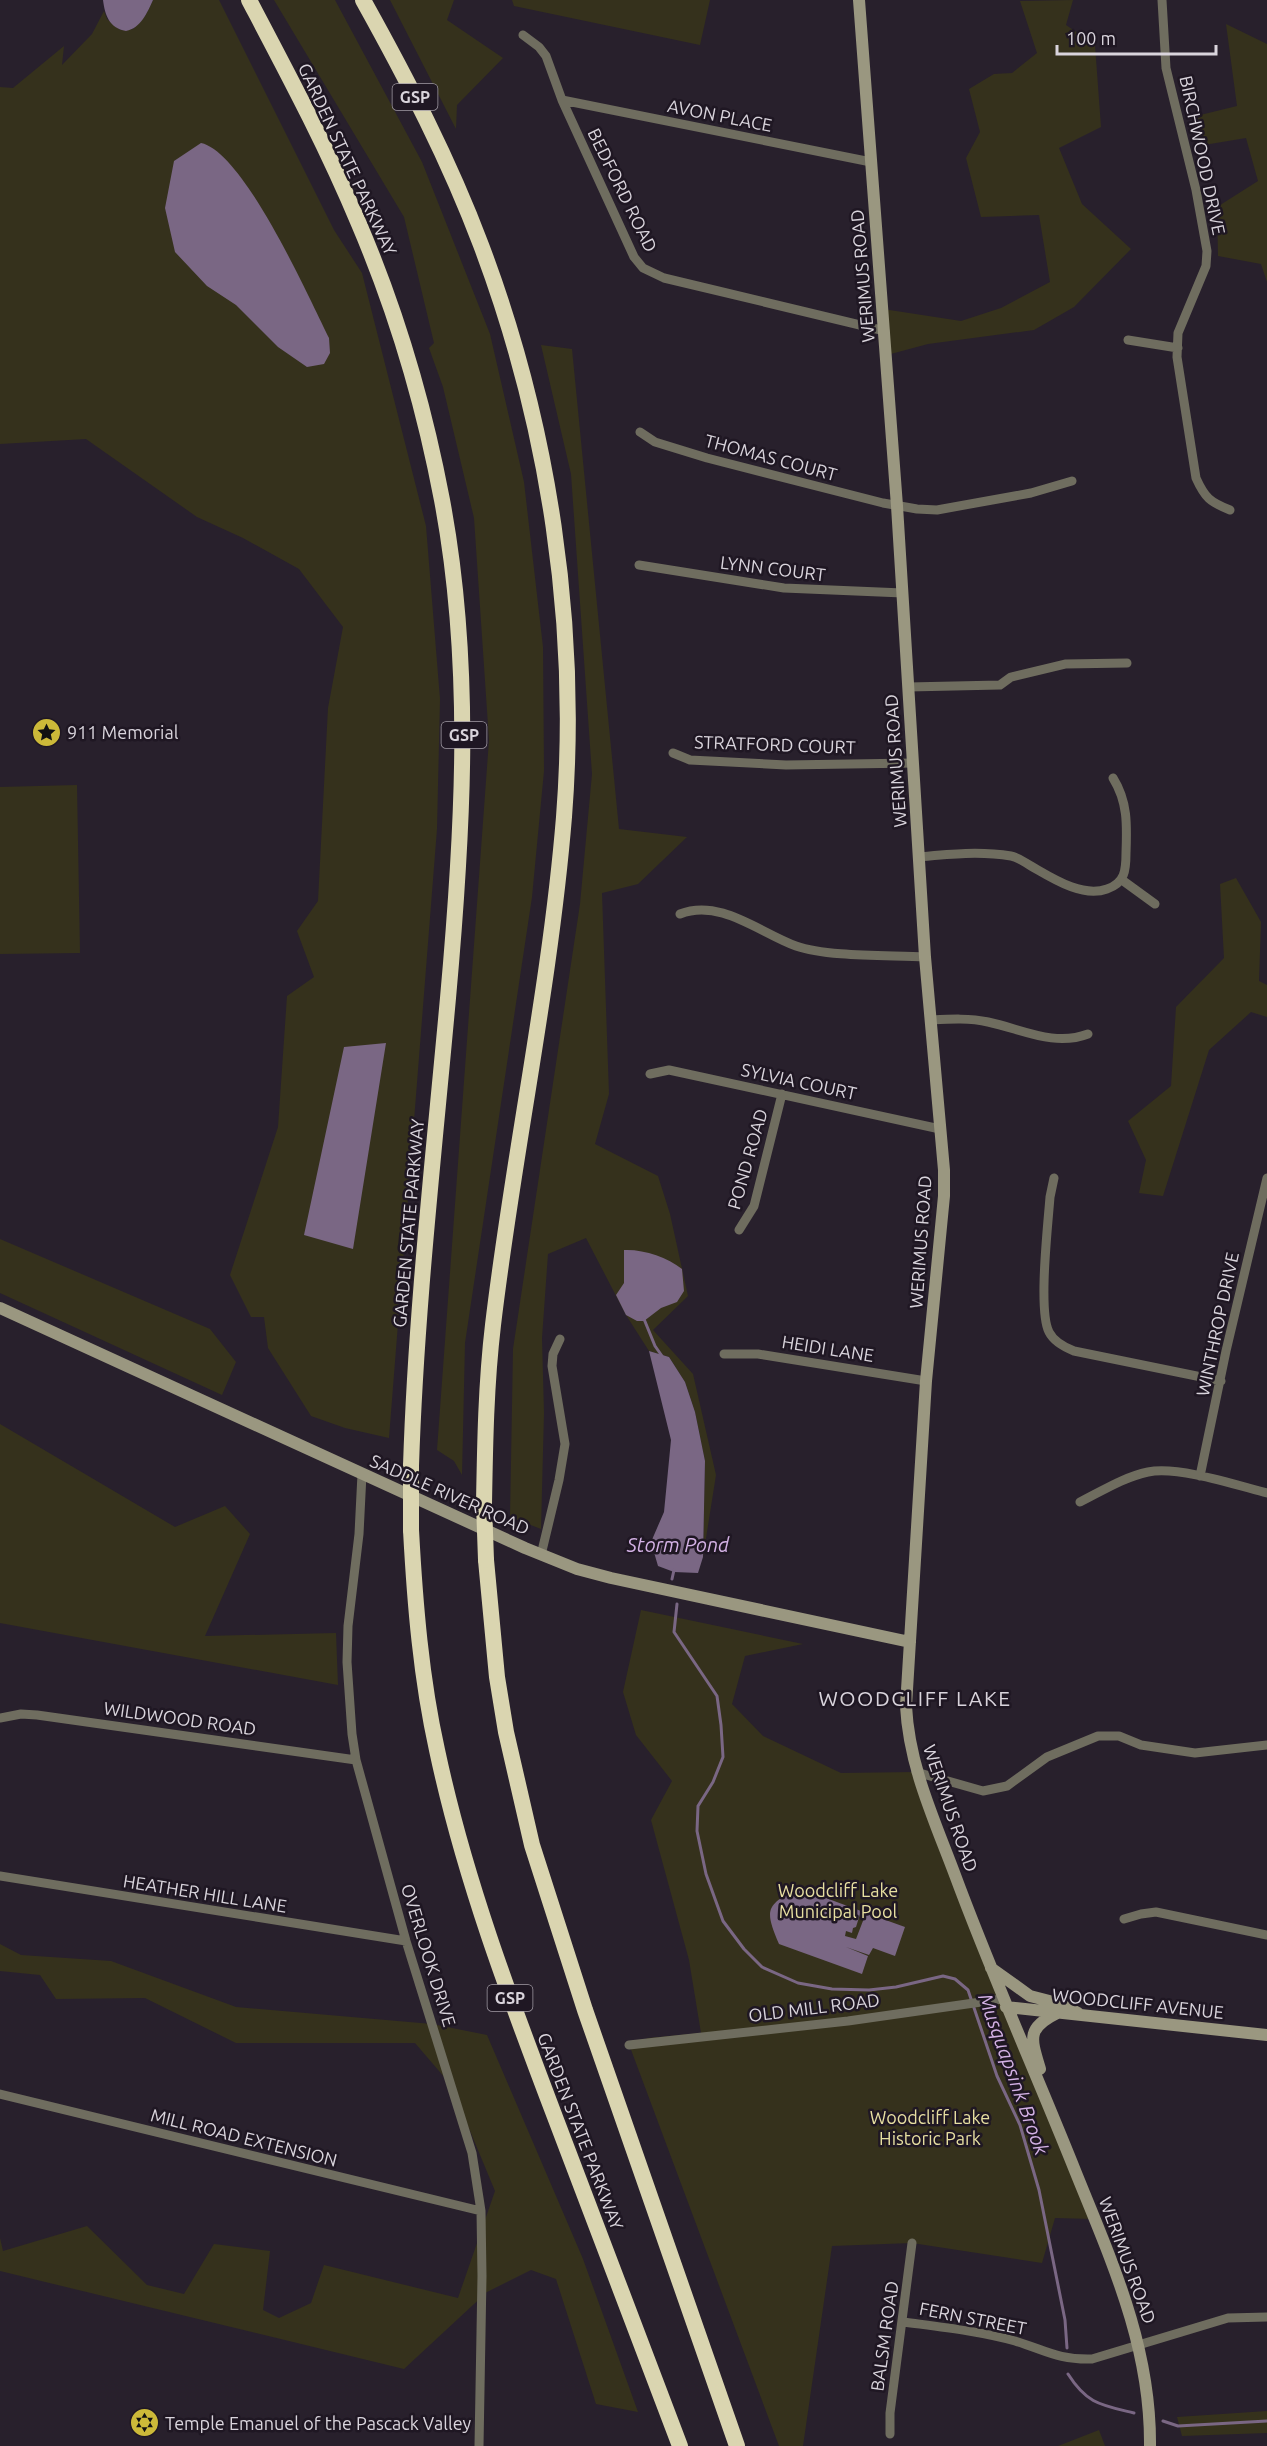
<svg xmlns="http://www.w3.org/2000/svg" width="1267" height="2446" viewBox="0 0 1267 2446" font-family="Ubuntu,sans-serif">
<style>
.green{fill:#35311c}
.water{fill:#7a6784}
.lines{fill:none;stroke-linecap:round;stroke-linejoin:round}
.stream{stroke:#7a6784;stroke-width:3}
.street{stroke:#6f6d5f;stroke-width:9}
.secondary{stroke:#9a9780;stroke-width:12}
.highway{stroke:#dad5b0;stroke-width:16}
.highway-bridge{stroke:#dad5b0;stroke-width:16}
.labels{text-anchor:middle;dominant-baseline:central;stroke-width:5;stroke-linejoin:round;paint-order:stroke}
.shield{fill:#1f1723;stroke:#a19ba4;stroke-width:1.5}
.shield-label{font-size:16px;font-weight:bold;fill:#d9d4dc}
.street-label{font-size:18px;fill:#d9d4dc;stroke:#1f1723}
.poi-label{font-size:18px;fill:#d9d4dc;stroke:#1f1723;text-anchor:start}
.park-label{font-size:18px;fill:#e7dfa1;stroke:#1f1723}
.water-label{font-size:20px;font-style:italic;fill:#d3b1e4;stroke:#1f1723}
.quarter-label{font-size:21px;letter-spacing:1.5px;fill:#d9d4dc;stroke:#1f1723}
</style>
<rect width="100%" height="100%" fill="#28202c"/>
<path class="green" d="M153,0H219L334,230L362,273L426,526L440,699L437,829L389,1438L345,1428L311,1416L268,1348L264,1317H251L230,1275L278,1127L287,996L314,977L297,931L318,901L328,708L343,627L299,569L243,538L197,517L86,439L0,444V87L13,88L64,46L62,65L92,34L104,11L107,19L120,30L133,29L145,16Z
M274,0H335L422,162L490,334L524,482L543,647L544,771L532,897L465,1343L462,1475L454,1461L437,1450L489,740L474,518L443,387L429,348L434,343L404,217Z
M390,0H454L447,20L503,58L457,105L456,129Z
M512,0H710L700,45L514,6Z
M1073,0L1066,25L1095,45L1101,127L1059,148L1082,204L1131,249L1074,307L1034,330L928,344L887,355L883,309L961,321L1001,308L1050,282L1039,215L981,217L966,158L980,132L969,89L994,74L1012,73L1037,53L1020,1Z
M1226,24L1267,44V282L1261,264L1218,256L1217,207L1258,181L1246,138L1198,146L1192,117L1237,106Z
M541,345L572,349L619,829L687,837L638,884L602,893L609,1094L595,1144L658,1176L670,1214L688,1296L653,1330L693,1374L716,1475L703,1557L705,1461L695,1412L685,1382L669,1357L649,1351L626,1315L586,1238L548,1254L542,1338L544,1413L541,1529L510,1517L513,1349L580,904L592,774L571,474Z
M77,785L80,953L0,954V787Z
M1236,878L1261,922L1259,981L1267,985V1017L1251,1012L1209,1050L1163,1196L1139,1193L1146,1160L1128,1121L1171,1086L1176,1007L1224,958L1220,884Z
M0,1239L210,1329L236,1362L222,1395L0,1293Z
M0,1424L175,1527L225,1506L250,1534L205,1636L336,1633L338,1685L0,1623Z
M641,1610L803,1644L745,1656L732,1704L763,1736L841,1773L916,1772L1094,2219L1055,2218L1042,2263L912,2243L832,2246L803,2446H779L630,2047L648,2038L701,2033L689,1960L651,1820L672,1781L636,1735L623,1692Z
M0,1944L21,1955L111,1961L236,2007L432,2024L487,2035L583,2259L638,2412L596,2404L556,2279L531,2270L487,2292L404,2369L0,2271V2238L3,2251L87,2226L147,2285L184,2294L214,2244L270,2251L263,2310L279,2318L311,2303L324,2265L458,2298L495,2191L451,2085L415,2043H236L145,1998L56,1999L40,1975L0,1971Z
M1267,2411V2433L1182,2436L1177,2417Z
M1099,2430L1105,2446H1058Z"/>
<path class="water" d="M103,0H153C147,13 141,28 126,31C109,28 105,15 103,0Z
M201,143C244,152 308,296 329,338L330,353L324,364L307,367L278,347L236,305L207,286L175,252L165,208L174,161Z
M386,1043L353,1249L304,1235L344,1047Z
M624,1250C643,1249 667,1257 682,1269L684,1291L677,1302L661,1308L644,1321H637L626,1315L616,1295L624,1283Z
M649,1351L669,1357L685,1382L695,1412L705,1461L703,1557L698,1573L674,1572L658,1566L651,1542L664,1512L671,1440Z
M799,1888L861,1911L856,1927L853,1928L852,1933L846,1931L845,1936L856,1939L866,1913L905,1927L895,1956L873,1948L869,1955L846,1947L868,1956L862,1974L779,1944C764,1909 766,1905 799,1888Z"/>
<g class="lines">
<path class="stream" d="M644,1319L655,1346L662,1356
M672,1579L674,1570
M677,1604L674,1632L717,1696L721,1725L723,1757L713,1782L698,1806L697,1831L706,1874L723,1921L744,1949L762,1967L798,1983L832,1989L869,1990L896,1987L943,1976L955,1979L968,1990L997,2076L1020,2125L1039,2190L1065,2320L1067,2348
M1068,2374C1087,2404 1101,2405 1134,2413
M1163,2421L1178,2426L1267,2421"/>
<path class="street" d="M1162,0L1166,68L1196,190L1207,251L1206,266L1178,333L1177,357L1196,478C1205,498 1210,502 1230,510
M523,35L539,47L546,56L562,100L634,257L643,268L664,278L885,331
M562,100L871,162
M1128,340L1178,348
M640,432L655,442L707,458L883,503L917,509L937,510L1031,493L1072,481
M639,565L784,588L903,593
M908,687L1000,685L1011,677L1065,664L1127,663
M673,753L690,760L786,765L913,763
M919,857C950,854 980,851 1011,856C1018,857 1024,862 1031,866C1052,878 1082,898 1107,889C1125,883 1126,870 1126,853C1127,825 1128,802 1113,778
M1122,880L1155,904
M680,914C720,898 760,933 796,946C827,957 890,955 925,957
M932,1020C951,1019 970,1018 988,1022C1022,1029 1054,1047 1088,1034
M650,1074L669,1070L940,1129
M1054,1178L1050,1197C1048,1224 1038,1311 1049,1332C1054,1342 1064,1347 1074,1351L1221,1381
M739,1230L754,1206L782,1094
M724,1354H758L926,1381
M362,1474L359,1534L348,1626L347,1662L352,1734L356,1760L406,1941L472,2153L481,2211L482,2276L479,2446
M1200,1476L1226,1351L1267,1178
M1080,1502C1102,1491 1124,1477 1148,1472C1179,1466 1236,1485 1267,1493
M541,1555L559,1480L565,1444L552,1366L553,1354L560,1339
M0,1718L21,1714L37,1715L356,1760
M916,1772L983,1791L1007,1786L1047,1757L1098,1736H1119L1141,1745L1195,1753L1267,1745
M0,1876L406,1941
M1124,1919L1141,1914L1156,1912L1267,1935
M629,2045L848,2021L1002,1999
M0,2094L481,2211
M904,2322C941,2327 978,2331 1015,2341C1045,2350 1058,2360 1092,2359L1228,2318L1267,2317
M890,2434V2413L912,2243"/>
<path class="secondary" d="M859,0L897,506L925,957L944,1170V1196L926,1381L906,1706C909,1766 934,1819 955,1875C992,1975 1036,2073 1076,2173C1112,2262 1151,2347 1150,2446
M0,1308L525,1548L577,1569L611,1578L910,1642
M991,1968L1030,1996L1061,2004L1078,2013
M1006,2007L1267,2035
M1040,2069C1031,2039 1026,2028 1057,2013"/>
<path class="highway" d="M249,0C288,74 327,147 359,224C397,313 424,405 442,500C473,665 463,831 448,998C434,1153 416,1309 411,1466
M363,0C407,79 449,160 481,245C549,425 579,625 564,817C550,988 513,1155 493,1325C486,1384 485,1444 484,1504
M411,1530C415,1604 421,1678 437,1750C464,1877 509,1996 555,2117C597,2227 638,2336 680,2446
M486,1560L497,1677L506,1732L532,1845L585,2010L737,2446"/>
<path class="highway-bridge" d="M484,1504L486,1560
M411,1530V1466"/>
</g>
<defs>
<symbol id="sight-disc" viewBox="-11 -11 22 22"><circle r="9.5" fill="#ccb939" stroke="#1f1723"/><path d="M0-6L1.8-2.2L6-1.7L2.9 1.2L3.7 5.4L0 3.3L-3.7 5.4L-2.9 1.2L-6-1.7L-1.8-2.2Z" fill="#111"/></symbol>
<symbol id="synagogue-disc" viewBox="-11 -11 22 22"><circle r="9.5" fill="#ccb939" stroke="#1f1723"/><path d="M0-6.5L5.6 3.2H-5.6ZM0 6.5L5.6-3.2H-5.6Z" fill="#111"/></symbol>
</defs>
<g fill-rule="evenodd">
<use href="#sight-disc" x="30" y="716" width="33" height="33"/>
<use href="#synagogue-disc" x="128" y="2406" width="33" height="33"/>
</g>
<g class="labels">
<g class="shield">
<rect x="392.5" y="84" width="45" height="26" rx="4.5"/>
<rect x="441.5" y="722" width="45" height="26" rx="4.5"/>
<rect x="487.5" y="1985" width="45" height="26" rx="4.5"/>
</g>
<g class="shield-label">
<text x="415" y="97">GSP</text>
<text x="464" y="735">GSP</text>
<text x="510" y="1998">GSP</text>
</g>
<g class="street-label">
<text transform="translate(720 115) rotate(11)">AVON PLACE</text>
<text transform="translate(1203 155) rotate(78)">BIRCHWOOD DRIVE</text>
<text transform="translate(348 159) rotate(65)">GARDEN STATE PARKWAY</text>
<text transform="translate(623 190) rotate(64)">BEDFORD ROAD</text>
<text transform="translate(862 276) rotate(-95)">WERIMUS ROAD</text>
<text transform="translate(771 457) rotate(15)">THOMAS COURT</text>
<text transform="translate(773 568) rotate(7)">LYNN COURT</text>
<text transform="translate(775 744) rotate(2)">STRATFORD COURT</text>
<text transform="translate(895 761) rotate(-94)">WERIMUS ROAD</text>
<text transform="translate(799 1081) rotate(12)">SYLVIA COURT</text>
<text transform="translate(747 1159) rotate(-74)">POND ROAD</text>
<text transform="translate(408 1223) rotate(-85)">GARDEN STATE PARKWAY</text>
<text transform="translate(920 1242) rotate(-86)">WERIMUS ROAD</text>
<text transform="translate(1217 1324) rotate(-78)">WINTHROP DRIVE</text>
<text transform="translate(828 1348) rotate(9)">HEIDI LANE</text>
<text transform="translate(450 1494) rotate(24)">SADDLE RIVER ROAD</text>
<text transform="translate(180 1718) rotate(8)">WILDWOOD ROAD</text>
<text transform="translate(951 1808) rotate(71)">WERIMUS ROAD</text>
<text transform="translate(205 1893) rotate(9)">HEATHER HILL LANE</text>
<text transform="translate(429 1955) rotate(73)">OVERLOOK DRIVE</text>
<text transform="translate(1138 2003) rotate(6)">WOODCLIFF AVENUE</text>
<text transform="translate(814 2007) rotate(-7)">OLD MILL ROAD</text>
<text transform="translate(581 2131) rotate(69)">GARDEN STATE PARKWAY</text>
<text transform="translate(244 2137) rotate(14)">MILL ROAD EXTENSION</text>
<text transform="translate(1128 2260) rotate(70)">WERIMUS ROAD</text>
<text transform="translate(973 2318) rotate(11)">FERN STREET</text>
<text transform="translate(884 2336) rotate(-82)">BALSM ROAD</text>
</g>
<g class="poi-label">
<text x="67" y="732">911 Memorial</text>
<text x="165" y="2423">Temple Emanuel of the Pascack Valley</text>
</g>
<g class="park-label">
<text x="838" y="1890">Woodcliff Lake<tspan x="838" dy="21">Municipal Pool</tspan></text>
<text x="930" y="2117">Woodcliff Lake<tspan x="930" dy="21">Historic Park</tspan></text>
</g>
<g class="water-label">
<text x="678" y="1544">Storm Pond</text>
<text transform="translate(1014 2074) rotate(70)">Musquapsink Brook</text>
</g>
<g class="quarter-label">
<text x="915" y="1698">WOODCLIFF LAKE</text>
</g>
</g>
<path d="M1057 45v9h159v-9" fill="none" stroke="#d9d4dc" stroke-width="3"/>
<text x="1066" y="45" font-size="18" fill="#d9d4dc" stroke="#1f1723" stroke-width="4.5" paint-order="stroke">100 m</text>
</svg>
